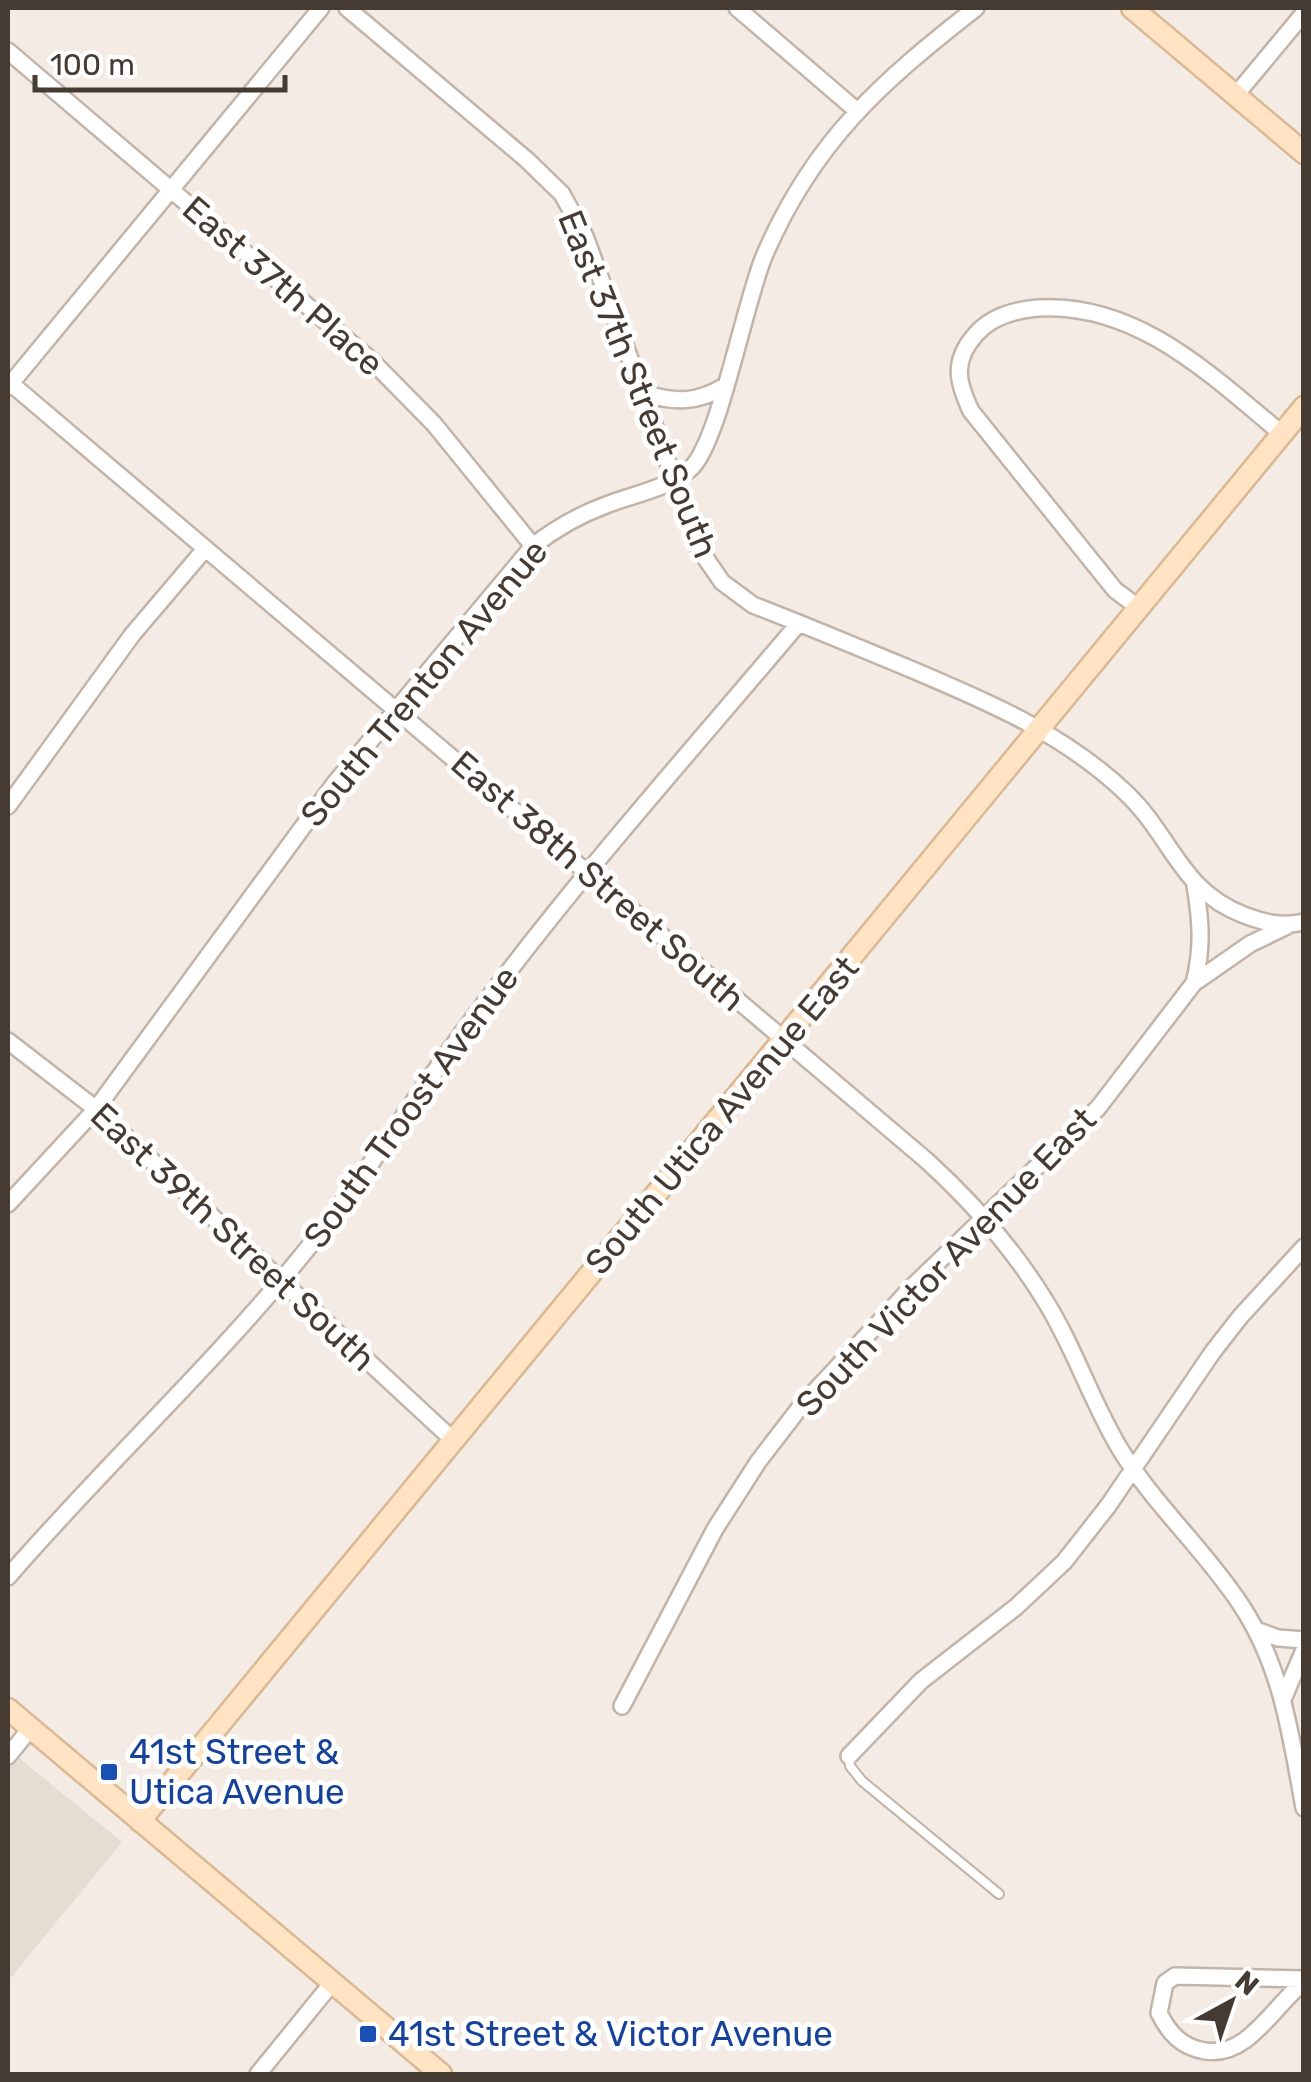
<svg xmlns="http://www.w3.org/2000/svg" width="1311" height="2082" viewBox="0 0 1311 2082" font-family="Rubik,sans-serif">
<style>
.residential{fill:#e7dcd2}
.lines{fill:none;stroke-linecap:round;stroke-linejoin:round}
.lane-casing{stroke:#c2b4a9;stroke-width:12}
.street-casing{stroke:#c2b4a9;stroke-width:20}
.secondary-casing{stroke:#d9b893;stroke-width:25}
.lane{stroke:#fff;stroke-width:8}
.street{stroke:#fff;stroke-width:15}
.secondary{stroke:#ffe3c2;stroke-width:20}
.transit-dot{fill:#1a4fb4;stroke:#fff;stroke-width:4}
.labels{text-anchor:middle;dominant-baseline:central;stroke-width:10;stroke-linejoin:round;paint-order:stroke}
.street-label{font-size:35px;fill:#453b33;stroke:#fff}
.transit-label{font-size:35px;fill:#164399;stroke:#fff;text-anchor:start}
</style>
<rect width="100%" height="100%" fill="#f3ebe4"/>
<path class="residential" d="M8,1749L122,1842L8,1981Z"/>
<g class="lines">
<defs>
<path id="lane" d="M849,1756L850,1766L862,1781L999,1894"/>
<path id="street" d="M347,8L527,160L562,194L585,236L700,550L722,582L753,605C805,625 857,647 908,668C986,701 1063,733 1125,792C1172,836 1180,891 1244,915C1265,923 1282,927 1304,922
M737,8L856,110
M8,51L371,360L434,424L533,546
M1235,96L1304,13
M8,381L926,1160C971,1201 1012,1247 1044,1299C1074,1346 1091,1401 1120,1449C1155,1506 1205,1550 1241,1605C1282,1667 1291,1736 1304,1808
M8,387L321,8
M644,393C675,403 697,403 725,386
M1139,608L1115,590L971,411C957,381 952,361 976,334C992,316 1014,310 1038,308C1137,302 1211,375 1282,434
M8,806L132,635L205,549
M1194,983C1203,948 1201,921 1195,886
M8,1041L96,1109L453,1440
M8,1204L96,1109L335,783L533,546C556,528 579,515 606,505C634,494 667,489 690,469C719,445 745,299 765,254C814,141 881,82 976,8
M8,1577C102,1468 208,1370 299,1259C365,1179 418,1090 481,1008C580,875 692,750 799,623
M1256,1630L1278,1638L1304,1640
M1284,1697L1304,1650
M622,1706L715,1529L758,1462L801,1406L911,1288L1098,1108L1194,983L1250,944L1287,926
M8,1756L30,1729
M849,1756L921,1681L1016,1607L1064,1562L1108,1506L1212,1353L1240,1317L1304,1247
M1304,1979L1175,1976L1165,1983L1159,2013C1169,2033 1181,2047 1205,2051C1248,2058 1274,2005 1304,1982
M258,2074L332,1983"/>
<path id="secondary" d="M1132,8L1304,153
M8,1709L441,2074
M140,1821L1304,407"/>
</defs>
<use href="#lane" class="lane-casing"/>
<use href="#street" class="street-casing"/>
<use href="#secondary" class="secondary-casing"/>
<use href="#lane" class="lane"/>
<use href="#street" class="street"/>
<use href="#secondary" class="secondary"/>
</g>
<g class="transit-dot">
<rect x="99" y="1762" width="20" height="20" rx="5"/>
<rect x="358" y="2024" width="20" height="20" rx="5"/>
</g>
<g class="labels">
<g class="street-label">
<text transform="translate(283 286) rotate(41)">East 37th Place</text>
<text transform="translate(638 384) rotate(68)">East 37th Street South</text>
<text transform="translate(424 683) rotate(-50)">South Trenton Avenue</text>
<text transform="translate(598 881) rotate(41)">East 38th Street South</text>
<text transform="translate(411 1107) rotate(-54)">South Troost Avenue</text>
<text transform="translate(722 1115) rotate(-50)">South Utica Avenue East</text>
<text transform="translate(233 1237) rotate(43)">East 39th Street South</text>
<text transform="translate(946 1262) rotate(-46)">South Victor Avenue East</text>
</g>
<g class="transit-label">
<text x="129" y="1752">41st Street &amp;<tspan x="129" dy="40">Utica Avenue</tspan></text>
<text x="388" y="2034">41st Street &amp; Victor Avenue</text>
</g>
</g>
<rect width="1311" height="2082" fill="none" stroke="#453b33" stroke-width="20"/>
<g transform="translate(1231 2002) rotate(40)" stroke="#ffffff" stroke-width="8" paint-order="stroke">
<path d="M0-8L18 38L0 25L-18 38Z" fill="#453b33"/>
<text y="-15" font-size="28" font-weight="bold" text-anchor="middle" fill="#453b33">N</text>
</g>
<path d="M35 75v15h250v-15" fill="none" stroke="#453b33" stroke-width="5"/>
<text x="50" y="75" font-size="30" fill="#453b33" stroke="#ffffff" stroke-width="8" paint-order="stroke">100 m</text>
</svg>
